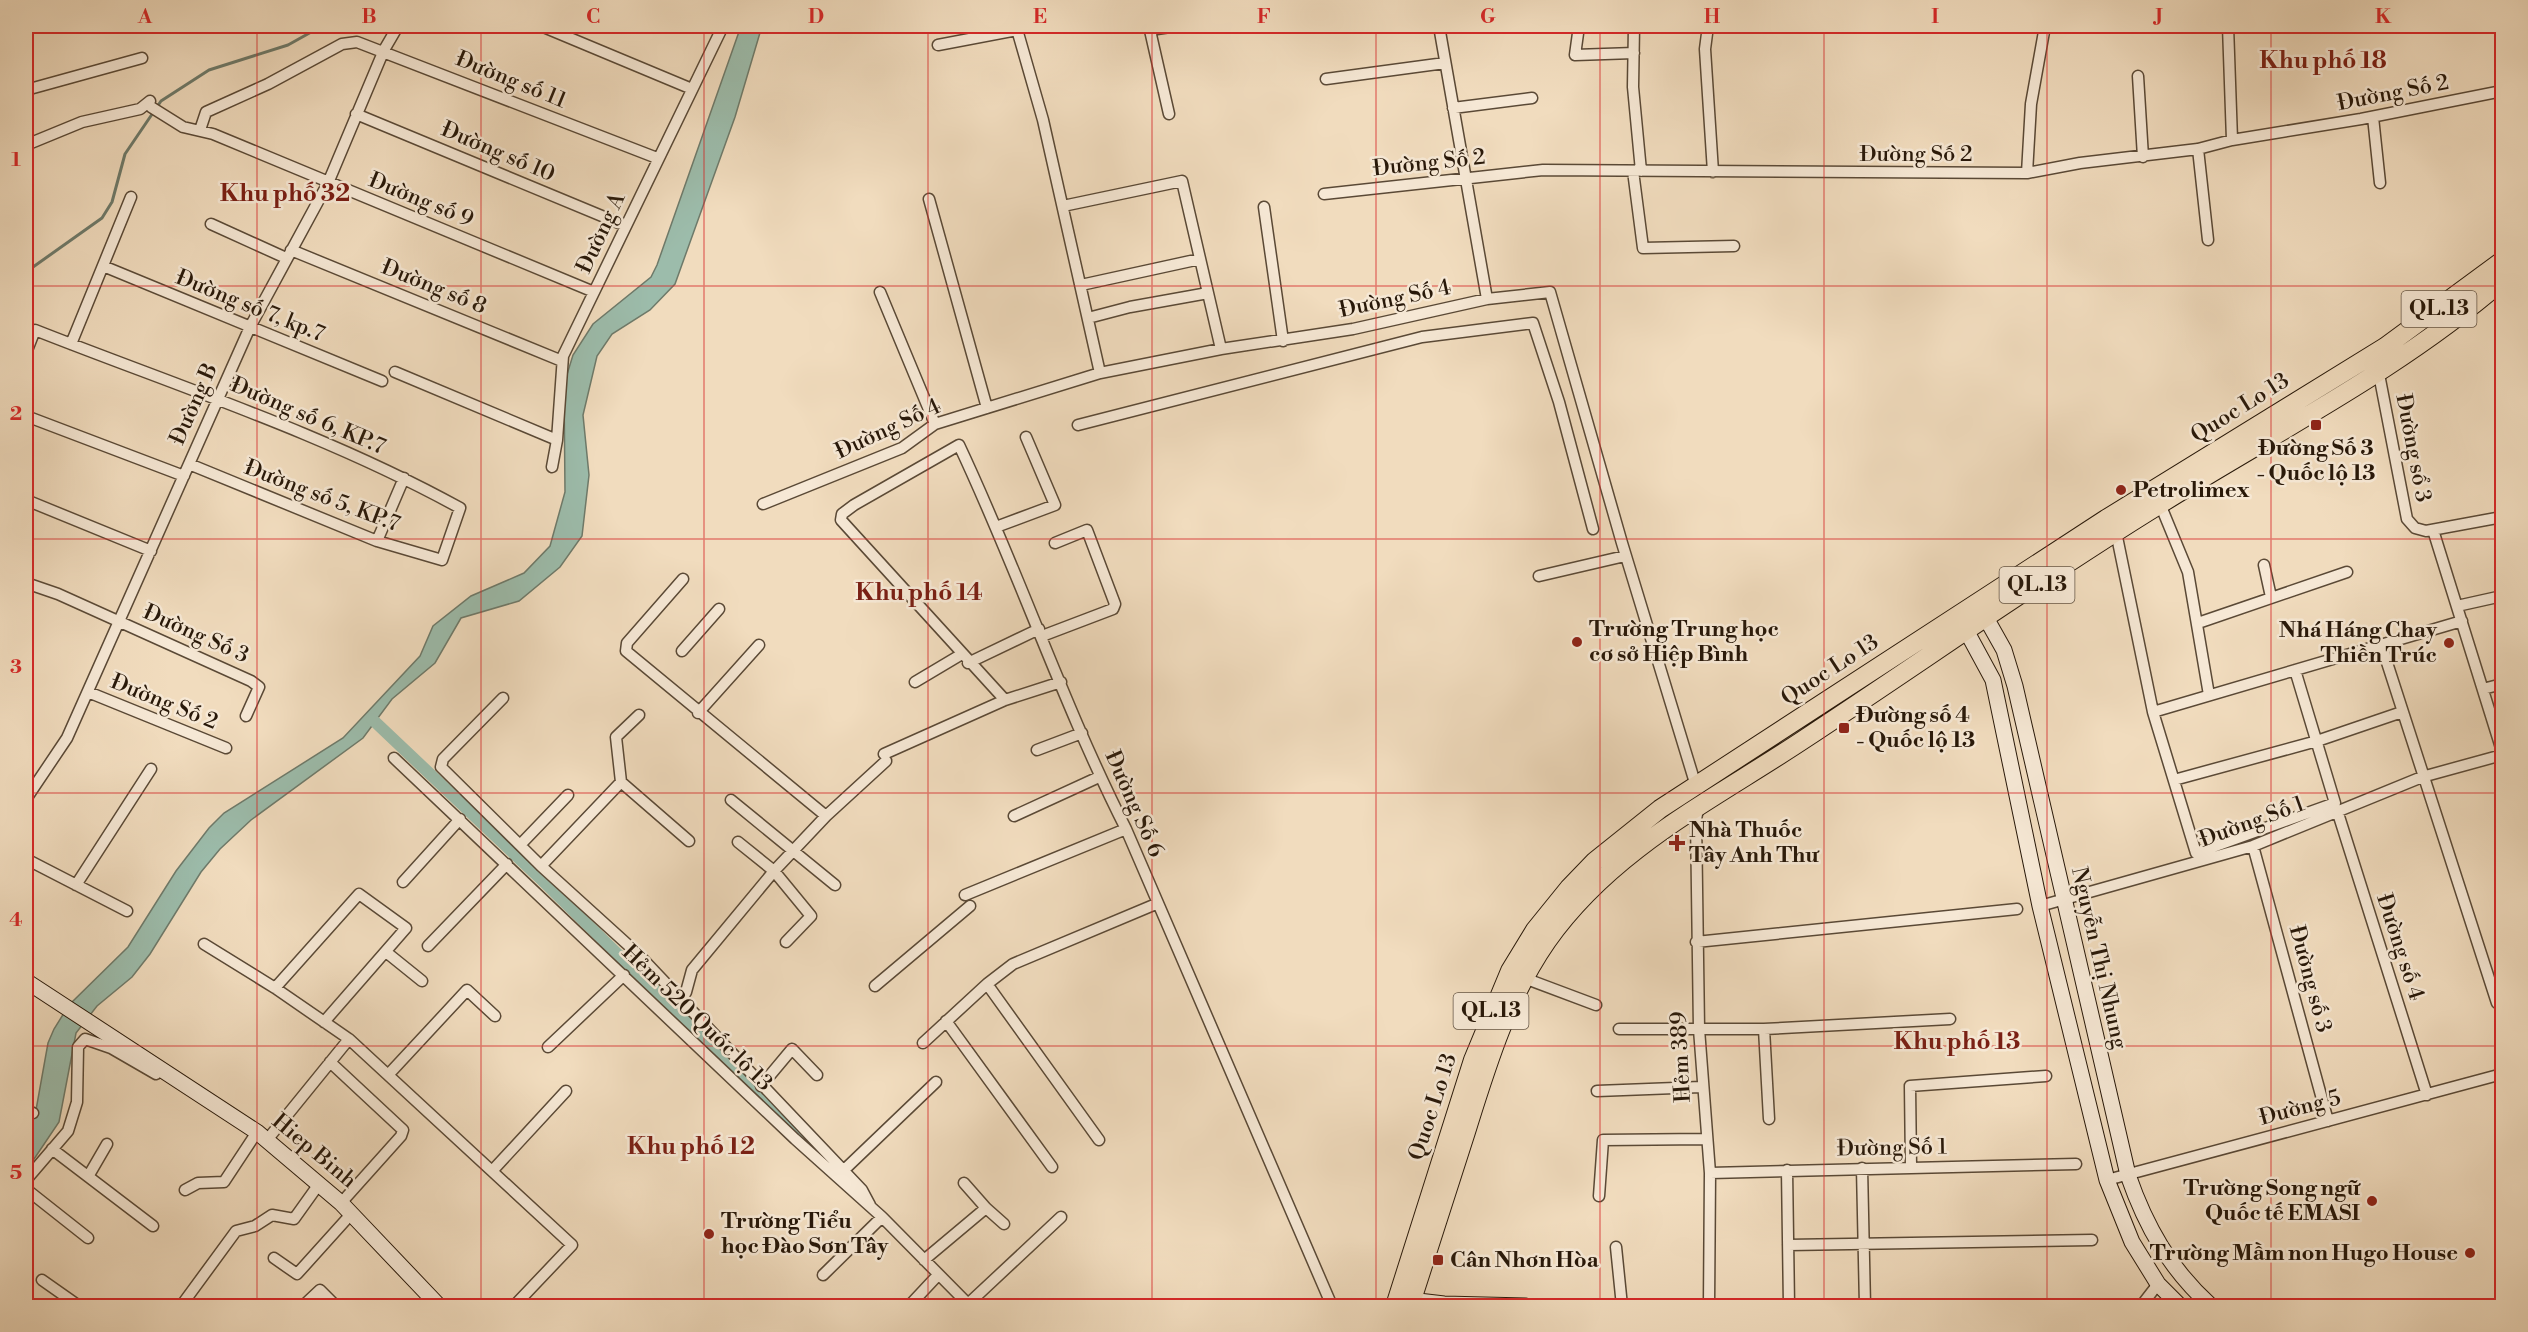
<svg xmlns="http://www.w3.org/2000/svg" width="2528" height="1332" viewBox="0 0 2528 1332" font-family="'Libre Bodoni',serif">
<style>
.water{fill:#9cbcab;stroke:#6e7a6a;stroke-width:1.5}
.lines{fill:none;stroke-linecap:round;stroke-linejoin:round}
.stream{stroke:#6e7a6a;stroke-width:3}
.canal{stroke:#9cbcab;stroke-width:12}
.street-casing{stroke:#5a4936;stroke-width:13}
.secondary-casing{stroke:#281809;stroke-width:17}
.highway-casing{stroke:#281809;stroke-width:20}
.street{stroke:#f6e8d5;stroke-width:10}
.secondary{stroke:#f6e8d5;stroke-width:15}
.highway{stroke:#f1dcbe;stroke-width:18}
.grid{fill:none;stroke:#d62828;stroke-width:1.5;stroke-opacity:0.55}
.poi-dot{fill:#8f2418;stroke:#f6e8d5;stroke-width:2}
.labels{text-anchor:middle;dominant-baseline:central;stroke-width:5;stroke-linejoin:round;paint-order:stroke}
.shield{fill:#f6e8d5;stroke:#665646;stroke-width:1.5}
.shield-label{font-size:21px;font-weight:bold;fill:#281809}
.street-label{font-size:22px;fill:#281809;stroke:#f6e8d5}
.poi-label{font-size:22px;font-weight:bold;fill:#281809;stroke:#f6e8d5;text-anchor:start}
.neighbourhood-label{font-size:24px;font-weight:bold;fill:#7a1f14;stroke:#f6e8d5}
.neatline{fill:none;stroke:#d62828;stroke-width:2}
.grid-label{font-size:20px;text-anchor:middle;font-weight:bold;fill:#d62828}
</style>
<rect width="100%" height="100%" fill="#f1dcbe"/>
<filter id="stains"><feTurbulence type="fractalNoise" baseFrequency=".00333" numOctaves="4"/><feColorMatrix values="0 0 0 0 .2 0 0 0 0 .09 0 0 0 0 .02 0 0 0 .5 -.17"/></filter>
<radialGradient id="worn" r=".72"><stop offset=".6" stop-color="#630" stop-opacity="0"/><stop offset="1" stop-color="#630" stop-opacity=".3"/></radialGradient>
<path class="water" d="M741,26H762L735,117L675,284L650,310L612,334L597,356L583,415L589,475L582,536L560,567L519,601L461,618L435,663L392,699L363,738L251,820L220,849L201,872L150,954L132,977L97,1006L76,1033L59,1122L26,1171V1128L36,1110L48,1043L54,1029L69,1005L128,947L176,871L209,828L224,813L343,738L420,656L433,626L471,596L524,573L550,546L565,492L564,384L573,355L593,324L651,277L657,265Z"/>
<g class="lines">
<path class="stream" d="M26,272L102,218L112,202L125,154L161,101L209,70L288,45L322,26"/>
<path class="canal" d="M372,719L544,882L824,1156"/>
<defs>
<path id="street" d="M541,26L692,89
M1016,26L1043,120L1100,373
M1149,26L1169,114
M1439,26L1487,299
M1579,26L1575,55L1634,53
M1634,26L1633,87L1641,171
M1708,26L1705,49L1713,172
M2228,26L2232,140
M1150,30L1177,26
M938,45L1017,30
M2138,76L2143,157
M1326,79L1445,63
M26,90L142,58
M151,107L183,127L213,134L594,292
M1453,108L1532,98
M356,114L626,226
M2373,117L2380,183
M200,130L206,112L268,84L342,44L357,42L657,158
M26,145L82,122L140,109L150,101
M2198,149L2208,240
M1633,171L1643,248L1734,246
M2027,173L2031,104L2045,26
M1324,194L1543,170L2027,173L2080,163L2198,149L2232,140L2361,119L2502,91
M929,199L987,408
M1063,206L1182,181L1221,349
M1264,207L1283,341
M211,224L286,258
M291,250L562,361
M103,266L382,381
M1081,285L1200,259
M880,292L935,424
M1088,318L1130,307L1208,293
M71,344L131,197
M26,353L35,330C177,386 326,434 460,508L442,560L377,541L189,464
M2378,369L2407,519L2415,528L2426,531L2502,517
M395,372L557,440
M26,416L184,476
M1078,425L1422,337L1533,323L1559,402L1593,529
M552,467L557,440L563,356L723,26
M26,500L151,551
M763,504L902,448L935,424L1100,373L1221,349L1353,329L1487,299L1550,292L1622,543L1696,786
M2160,504L2188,572L2209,695
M996,527L1055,505L1026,437
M2433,530L2502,751
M2116,532L2153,712L2196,853L2335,803L2295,670
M377,541L404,478
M2264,565L2271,597
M1539,576L1625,556
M683,579L627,643L626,651L826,816
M26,583L58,594L251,681L259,687L246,716
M2457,606L2502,596
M2198,623L2347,572
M1042,636L1113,609L1115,604L1087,530L1055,543
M2381,644L2497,1003
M682,651L719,609
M968,663L1039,629
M915,682L962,654
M2483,689L2502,684
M88,692L226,748
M503,698L443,759L441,767L541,866L638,954L862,1190L870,1205
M1005,700L841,520L842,514L854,505L959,445C1019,572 1063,705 1126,829L1332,1306
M2153,712L2462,621
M698,713L759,645
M639,715L616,737L621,782L689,841
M26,726L27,727
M1037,750L1082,733
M884,754L1005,700L1061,682
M394,758L795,1139L882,1217L970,1306
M2174,780L2317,741L2402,712
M26,799L67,738L250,327L328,183L384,50L398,26
M731,800L835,885
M1699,805L1696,819L1699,1029L1710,1173L1709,1306
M2337,810L2427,1095
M1014,816L1099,777
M738,842L774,871L811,916L786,942
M520,845L568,795
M2253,846L2328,1121
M26,859L127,911
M541,866L621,782
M403,882L460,819
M76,885L151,769
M965,895L1126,829
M2040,906L2253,846L2422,777L2502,755
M1696,942L2017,909
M204,944L275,988L349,1039L572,1245L514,1306
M428,946L507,864
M386,952L422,981
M1524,978L1596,1005
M987,984L1099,1140
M875,986L970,906
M275,988L359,894L406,928L324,1022
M681,1000L686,992L692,970L774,871L826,816L886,761
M946,1021L1052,1167
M1619,1029H1764L1950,1019
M1764,1029L1769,1119
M923,1043L987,984L1013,964L1156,904
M548,1047L624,975
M330,1062L403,1130L401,1136L341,1203
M388,1075L467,990L495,1016
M761,1086L792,1049L817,1075
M1597,1091L1701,1087
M26,1110L33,1113
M267,1140L349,1039
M52,1149L153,1226
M1911,1167L1910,1086L2046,1076
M1862,1168L1865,1306
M493,1170L566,1091
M844,1170L936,1082
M1787,1170L1789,1306
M1710,1173L2076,1164
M89,1175L107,1144
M26,1180L68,1131L77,1102L78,1047L85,1039L111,1048L156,1074
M2107,1180L2502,1074
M964,1183L986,1208L1004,1224
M26,1189L88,1238
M185,1190L198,1183L224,1182L257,1132
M1599,1196L1603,1140L1705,1139
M1788,1245L2092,1240
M1616,1247L1622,1306
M274,1258L297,1274L352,1213
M924,1260L986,1208
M823,1275L882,1217
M42,1280L79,1306
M968,1304L1061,1217
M181,1306L236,1231L255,1226L272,1215L294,1219L319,1184
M303,1306L320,1290L336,1306
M909,1306L938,1275
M2141,1306L2158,1284"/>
<path id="secondary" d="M1981,609L2004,650L2015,686L2128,1175C2146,1227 2170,1269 2211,1306
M1961,621L1993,680L2040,906L2107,1180L2132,1242L2158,1284L2180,1306
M26,981L257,1132L341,1203L439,1306
M1401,1299L1444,1304L1526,1306"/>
<path id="highway" d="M1395,1306L1473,1060L1510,971L1535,930L1569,888L1595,861L1660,809L2106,519L2385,347L2502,261
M1410,1306C1428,1249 1447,1192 1465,1135C1486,1068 1506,1000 1547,941C1612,849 1711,801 1803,740C1923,661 2040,578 2162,503C2277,431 2399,370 2502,281"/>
</defs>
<use href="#street" class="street-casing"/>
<use href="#secondary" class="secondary-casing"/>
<use href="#highway" class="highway-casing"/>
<use href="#street" class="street"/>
<use href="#secondary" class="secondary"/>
<use href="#highway" class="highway"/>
</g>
<path class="grid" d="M257,26V1306M481,26V1306M704,26V1306M928,26V1306M1152,26V1306M1376,26V1306M1600,26V1306M1824,26V1306M2047,26V1306M2271,26V1306M26,286H2502M26,539H2502M26,793H2502M26,1046H2502"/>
<g class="poi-dot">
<rect x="2310" y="419" width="12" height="12" rx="3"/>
<circle cx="2121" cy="490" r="6"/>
<circle cx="1577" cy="642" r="6"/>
<circle cx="2449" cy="643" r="6"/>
<rect x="1838" y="722" width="12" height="12" rx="3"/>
<path d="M1674 834h6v6h6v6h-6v6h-6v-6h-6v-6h6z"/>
<circle cx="2372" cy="1201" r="6"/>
<circle cx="709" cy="1234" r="6"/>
<circle cx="2470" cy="1253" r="6"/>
<rect x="1432" y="1254" width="12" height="12" rx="3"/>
</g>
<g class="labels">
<g class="shield">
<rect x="2401.5" y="291" width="75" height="36" rx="4.5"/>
<rect x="1999.5" y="567" width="75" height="36" rx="4.5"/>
<rect x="1453.5" y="993" width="75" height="36" rx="4.5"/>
</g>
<g class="shield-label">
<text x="2439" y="309">QL.13</text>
<text x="2037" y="585">QL.13</text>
<text x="1491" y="1011">QL.13</text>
</g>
<g class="street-label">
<text transform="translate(511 80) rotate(22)">Đường số 11</text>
<text transform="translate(2393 93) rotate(-11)">Đường Số 2</text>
<text transform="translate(498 152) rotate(23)">Đường số 10</text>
<text x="1916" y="154">Đường Số 2</text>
<text transform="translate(1429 163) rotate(-6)">Đường Số 2</text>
<text transform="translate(421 200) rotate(22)">Đường số 9</text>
<text transform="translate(601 233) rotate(-65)">Đường A</text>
<text transform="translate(434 287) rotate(22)">Đường số 8</text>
<text transform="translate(1395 299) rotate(-12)">Đường Số 4</text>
<text transform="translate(250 306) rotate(22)">Đường số 7, kp.7</text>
<text transform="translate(194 404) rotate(-66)">Đường B</text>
<text transform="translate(2240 408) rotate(-32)">Quoc Lo 13</text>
<text transform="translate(308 416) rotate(23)">Đường số 6, KP.7</text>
<text transform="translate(888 429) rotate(-25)">Đường Số 4</text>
<text transform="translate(2413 448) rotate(79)">Đường sổ 3</text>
<text transform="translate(322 496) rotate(21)">Đường số 5, KP.7</text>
<text transform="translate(196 634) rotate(24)">Đường Số 3</text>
<text transform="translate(1830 670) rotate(-33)">Quoc Lo 13</text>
<text transform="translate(164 702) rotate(22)">Đường Số 2</text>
<text transform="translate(1134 804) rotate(66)">Đường Số 6</text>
<text transform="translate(2252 822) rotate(-20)">Đường Số 1</text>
<text transform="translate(2400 947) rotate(72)">Đường số 4</text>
<text transform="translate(2099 958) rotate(77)">Nguyễn Thị Nhung</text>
<text transform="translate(2310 979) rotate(75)">Đường số 3</text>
<text transform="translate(697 1018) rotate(44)">Hẻm 520 Quốc lộ 13</text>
<text transform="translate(1681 1057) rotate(-93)">Hẻm 389</text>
<text transform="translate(1433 1107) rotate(-72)">Quoc Lo 13</text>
<text transform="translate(2300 1108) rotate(-15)">Đường 5</text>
<text transform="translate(1892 1148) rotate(-1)">Đường Số 1</text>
<text transform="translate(314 1151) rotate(40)">Hiep Binh</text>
</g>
<g class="poi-label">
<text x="2316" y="448" text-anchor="middle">Đường Số 3<tspan x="2316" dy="25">- Quốc lộ 13</tspan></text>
<text x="2133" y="490">Petrolimex</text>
<text x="1589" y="629">Trường Trung học<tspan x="1589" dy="25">cơ sở Hiệp Bình</tspan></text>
<text x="2437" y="630" text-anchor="end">Nhá Háng Chay<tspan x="2437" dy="25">Thiền Trúc</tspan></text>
<text x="1856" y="715">Đường số 4<tspan x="1856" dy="25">- Quốc lộ 13</tspan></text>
<text x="1689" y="830">Nhà Thuốc<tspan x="1689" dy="25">Tây Anh Thư</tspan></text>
<text x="2360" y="1188" text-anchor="end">Trường Song ngữ<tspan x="2360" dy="25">Quốc tế EMASI</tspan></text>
<text x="721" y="1221">Trường Tiểu<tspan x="721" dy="25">học Đào Sơn Tây</tspan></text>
<text x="2458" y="1253" text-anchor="end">Trường Mầm non Hugo House</text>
<text x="1450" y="1260">Cân Nhơn Hòa</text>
</g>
<g class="neighbourhood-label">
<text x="2323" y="61">Khu phố 18</text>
<text x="285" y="194">Khu phố 32</text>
<text x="919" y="593">Khu phố 14</text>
<text x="1957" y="1042">Khu phố 13</text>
<text x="691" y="1147">Khu phố 12</text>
</g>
</g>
<rect width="2528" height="1332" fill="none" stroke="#f1dcbe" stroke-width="66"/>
<rect x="33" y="33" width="2462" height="1266" class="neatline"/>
<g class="grid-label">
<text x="145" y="23">A</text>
<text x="369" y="23">B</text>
<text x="593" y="23">C</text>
<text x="816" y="23">D</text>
<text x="1040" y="23">E</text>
<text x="1264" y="23">F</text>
<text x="1488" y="23">G</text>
<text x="1712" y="23">H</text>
<text x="1935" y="23">I</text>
<text x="2159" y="23">J</text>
<text x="2383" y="23">K</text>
<text x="16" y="166">1</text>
<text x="16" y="420">2</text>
<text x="16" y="673">3</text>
<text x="16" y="926">4</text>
<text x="16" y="1179">5</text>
</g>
<rect width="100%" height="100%" filter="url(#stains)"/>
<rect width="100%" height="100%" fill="url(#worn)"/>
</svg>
